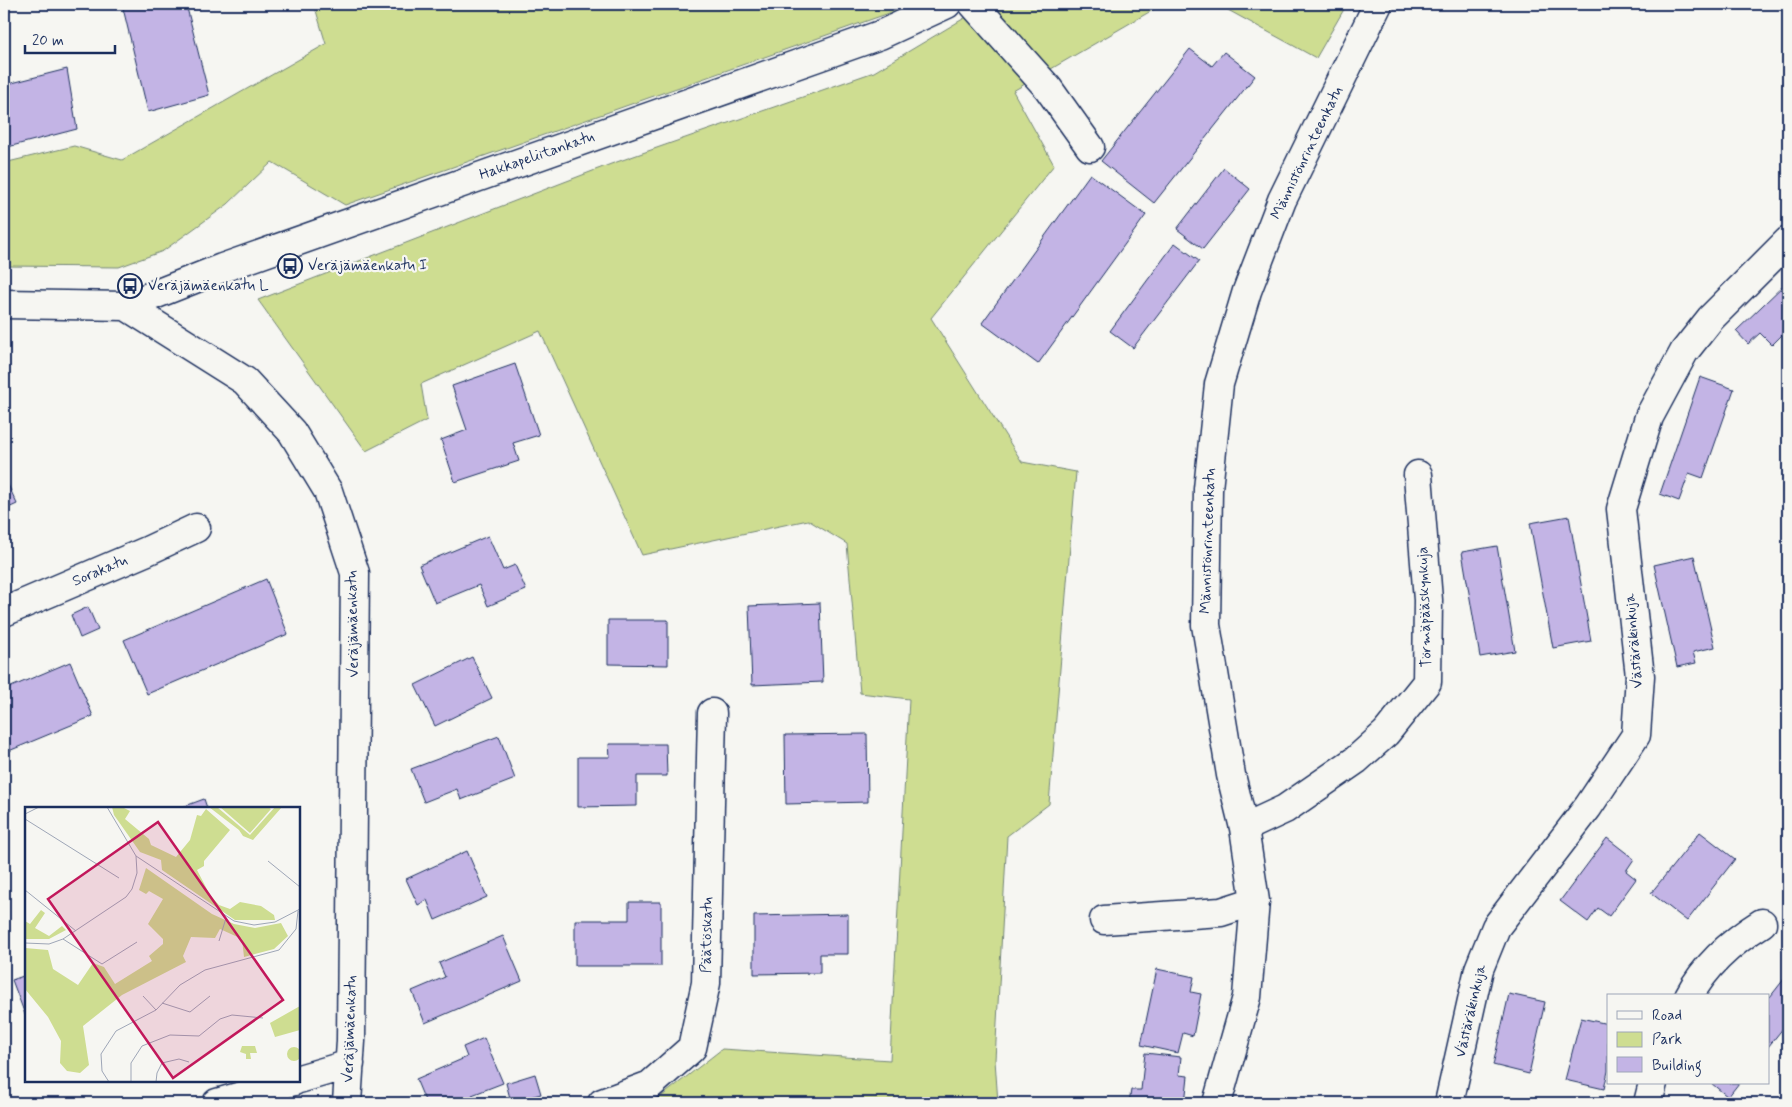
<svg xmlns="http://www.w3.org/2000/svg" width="1792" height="1107" viewBox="0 0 1792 1107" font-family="Mynerve,sans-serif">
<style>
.green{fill:#cedd91;stroke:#748678}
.building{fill:#c3b4e5;stroke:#1b2f5e}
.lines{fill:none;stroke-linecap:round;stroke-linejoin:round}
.minor-casing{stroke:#1b2f5e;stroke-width:31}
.minor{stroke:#f6f6f2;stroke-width:28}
.labels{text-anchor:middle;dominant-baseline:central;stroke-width:4.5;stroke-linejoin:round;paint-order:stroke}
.street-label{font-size:15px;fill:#1b2f5e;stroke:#f6f6f2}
.poi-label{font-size:15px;fill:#1b2f5e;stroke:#f6f6f2;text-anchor:start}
.inset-road{fill:none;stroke:#9ea6b7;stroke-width:1}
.view{fill:#c2185b;fill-opacity:0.15;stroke:#c2185b;stroke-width:2.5}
.inset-edge{fill:none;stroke:#1b2f5e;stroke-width:2.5}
</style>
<rect width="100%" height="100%" fill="#f6f6f2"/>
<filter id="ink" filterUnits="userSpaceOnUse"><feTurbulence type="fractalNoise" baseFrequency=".02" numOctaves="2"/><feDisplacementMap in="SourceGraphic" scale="10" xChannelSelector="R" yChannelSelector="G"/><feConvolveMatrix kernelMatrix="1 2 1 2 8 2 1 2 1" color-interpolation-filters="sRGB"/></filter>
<g filter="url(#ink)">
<path class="green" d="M314,4H908L895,11L345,205L272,162L228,204L163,251L119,267L4,266V163L74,146L122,160L326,44Z
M988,4H1163L1013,91L1054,165L931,318L1022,462L1076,472L1049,804L1007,836L995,1060L998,1103H653L722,1049L890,1060L909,699L860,693L847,544L808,520L642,555L540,331L421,384L427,420L366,451L258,300L611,164L874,72Z
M1217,4H1347L1316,58Z"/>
<path class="building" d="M122,4H186L209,95L148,112Z
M1190,49L1212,66L1224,52L1255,76L1154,203L1101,161Z
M67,69L77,129L4,148V85Z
M1224,168L1250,189L1203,249L1177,229Z
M1090,174L1146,215L1038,364L982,323Z
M1175,243L1199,261L1133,348L1110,331Z
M1788,281V329L1772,345L1760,333L1748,344L1736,331Z
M515,364L539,435L513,443L519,461L455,482L441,440L467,430L452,386Z
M1700,377L1734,389L1703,478L1689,473L1679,501L1660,494Z
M4,476L17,504L4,510Z
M1569,516L1591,641L1553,648L1530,523Z
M488,536L503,570L515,565L526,590L488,606L479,585L435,603L419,565Z
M1497,546L1515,651L1480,657L1462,552Z
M1694,556L1715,647L1693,652L1696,663L1677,667L1654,565Z
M266,579L288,634L147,694L124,640Z
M820,603L823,682L752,685L749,606Z
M88,607L98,630L80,638L71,615Z
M608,620H668V665L608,664Z
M472,657L492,698L435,726L415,685Z
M70,662L93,716L4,753V690Z
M867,734L868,802L786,804L785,735Z
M499,736L515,779L461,800L457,789L424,802L411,769Z
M609,744H666L667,776H637V806L578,807V757H610Z
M204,799L207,808H180Z
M1700,832L1735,859L1687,921L1651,893Z
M1607,838L1634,859L1626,871L1636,879L1609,916L1598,908L1588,922L1560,901Z
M467,851L487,897L435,920L427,900L418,905L406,879Z
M629,902H661V966H575V920H629Z
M848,914V954H820V973L754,974V916Z
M503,936L522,981L425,1023L412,991L445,977L439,963Z
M1157,969L1194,977L1191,992L1201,994L1193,1036L1183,1033L1178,1053L1141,1045Z
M1788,974V1022L1768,1047V996L1770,997Z
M26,975V1017L12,980Z
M1509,994L1545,1002L1529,1074L1493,1065Z
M1581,1018L1608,1024V1071L1604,1089L1565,1080Z
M484,1038L503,1083L472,1095L475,1103H426L416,1079L467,1057L463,1047Z
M1145,1053L1181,1057L1179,1075L1188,1076L1185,1103H1129L1131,1090H1141Z
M535,1074L541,1094L511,1102L506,1083Z
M1711,1083H1739L1728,1097Z"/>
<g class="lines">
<defs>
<path id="minor" d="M973,4L1048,88L1090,147
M4,304L126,306L245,381L292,432L328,491L355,573L351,1041L347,1103
M126,306L222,268L880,35L947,4
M4,612L147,551L196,528
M1244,828L1285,809L1356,760L1386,733L1427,682L1428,600L1418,475
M1104,920L1221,912L1255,901
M1689,996C1705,966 1733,941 1762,923
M299,1079L350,1064
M217,1103L294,1081
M602,1103L650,1085L692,1048L706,983L712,713
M1217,1103L1247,997L1255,901L1244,828L1231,775L1206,625L1208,489L1219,384L1247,291L1282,200L1378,4
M1449,1103L1479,969L1496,927L1588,807L1636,735L1640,676L1621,509L1649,417L1684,352L1711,318L1788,241
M1648,1103L1653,1083"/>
</defs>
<use href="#minor" class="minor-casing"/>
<use href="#minor" class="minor"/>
</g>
</g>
<defs>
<symbol id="bus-ring" viewBox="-11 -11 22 22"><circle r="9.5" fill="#f6f6f2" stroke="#1b2f5e" stroke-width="1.5"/><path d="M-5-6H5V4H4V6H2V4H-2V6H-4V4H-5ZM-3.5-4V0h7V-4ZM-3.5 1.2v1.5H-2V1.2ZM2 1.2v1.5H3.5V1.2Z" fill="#1b2f5e"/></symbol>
</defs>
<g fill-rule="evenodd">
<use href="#bus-ring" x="276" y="252" width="28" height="28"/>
<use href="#bus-ring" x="116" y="272" width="28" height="28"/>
</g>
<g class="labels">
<g class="street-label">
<text transform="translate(1307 153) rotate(-64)">Männistönrinteenkatu</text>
<text transform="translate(537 156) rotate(-19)">Hakkapeliitankatu</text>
<text transform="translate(1208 541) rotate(-88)">Männistönrinteenkatu</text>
<text transform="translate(100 571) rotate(-23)">Sorakatu</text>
<text transform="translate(1425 607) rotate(-92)">Törmäpääskynkuja</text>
<text transform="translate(353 624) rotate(-91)">Veräjämäenkatu</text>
<text transform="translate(1634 641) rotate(-95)">Västäräkinkuja</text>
<text transform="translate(707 935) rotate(-89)">Päätöskatu</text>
<text transform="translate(1471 1011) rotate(-77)">Västäräkinkuja</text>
<text transform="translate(350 1029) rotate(-88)">Veräjämäenkatu</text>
</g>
<g class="poi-label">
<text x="308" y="266">Veräjämäenkatu I</text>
<text x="148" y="286">Veräjämäenkatu L</text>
</g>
</g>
<g transform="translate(25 807)">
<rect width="275" height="275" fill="#f6f6f2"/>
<path d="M97,0L105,4L100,12L124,32L126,38L151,50L165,33L172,8L176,9L181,2L205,23L179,54V59L172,63L185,88L194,98L205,102L215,95L236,99L249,108L250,113H210L137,63L136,53L115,45L89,8L87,0ZM184,0H192L225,28L250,0H257L228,33L218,29L214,23ZM195,0H243L246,2L225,26ZM121,61L187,107L209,117L230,121L256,116L263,129L249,142L219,150L217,132L195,122L190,131L166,130L158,149L161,155L97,188L58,219L64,258L55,266L42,264L35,256L36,234L23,210L0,182V141L23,143L28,162L53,178L68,156L79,160L90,177L127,154L124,149L138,137V132L123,117L138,92L124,84L121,87L114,83ZM16,103L20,106L10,121L24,129L37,119L41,123L24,132H0V114L5,117ZM275,199V223L250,230L245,216ZM217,239H230L232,246H225L226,252H221V247L215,245ZM262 247a7 7 0 1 1 14 0a7 7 0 1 1-14 0Z" fill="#cedd91"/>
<path class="inset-road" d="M0,7L14,0M0,12L94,71M111,49L209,114L229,118L250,115L275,102M243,54L275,80M0,83L51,124M38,132L77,157L112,135M194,134L201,111M0,136L24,137L38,132L101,90L107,82L112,66L111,49L82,0M118,189L131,203M137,196L165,205L185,189M84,275L77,264L76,247L91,224L131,203L155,178L180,163L254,143L271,122L273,104M106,275V256L117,239L145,228L174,229L195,212L207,208L238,211M131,275L132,266L137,256L154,252L164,255"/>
<path class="view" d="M133,15L258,193L148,271L23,92Z"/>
<rect width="275" height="275" class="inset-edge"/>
</g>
<rect width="1792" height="1107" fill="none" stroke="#f6f6f2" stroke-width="20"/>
<rect x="10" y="10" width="1772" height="1087" fill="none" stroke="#1b2f5e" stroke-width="2" filter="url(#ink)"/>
<rect x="1607" y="994" width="162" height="90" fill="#f6f6f2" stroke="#9ea6b7"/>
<rect x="1617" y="1011" width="25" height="8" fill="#f6f6f2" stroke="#9ea6b7"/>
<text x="1652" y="1020" font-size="15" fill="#1b2f5e">Road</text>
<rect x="1617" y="1032" width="25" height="15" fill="#cedd91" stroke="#9ea6b7"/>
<text x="1652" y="1044" font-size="15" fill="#1b2f5e">Park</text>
<rect x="1617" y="1057" width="25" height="15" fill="#c3b4e5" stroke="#9ea6b7"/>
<text x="1652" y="1070" font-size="15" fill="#1b2f5e">Building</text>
<path d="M25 45v8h90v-8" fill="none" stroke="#1b2f5e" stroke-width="2.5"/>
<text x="32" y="45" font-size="15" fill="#1b2f5e" stroke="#f6f6f2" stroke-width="4" paint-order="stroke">20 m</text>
</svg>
